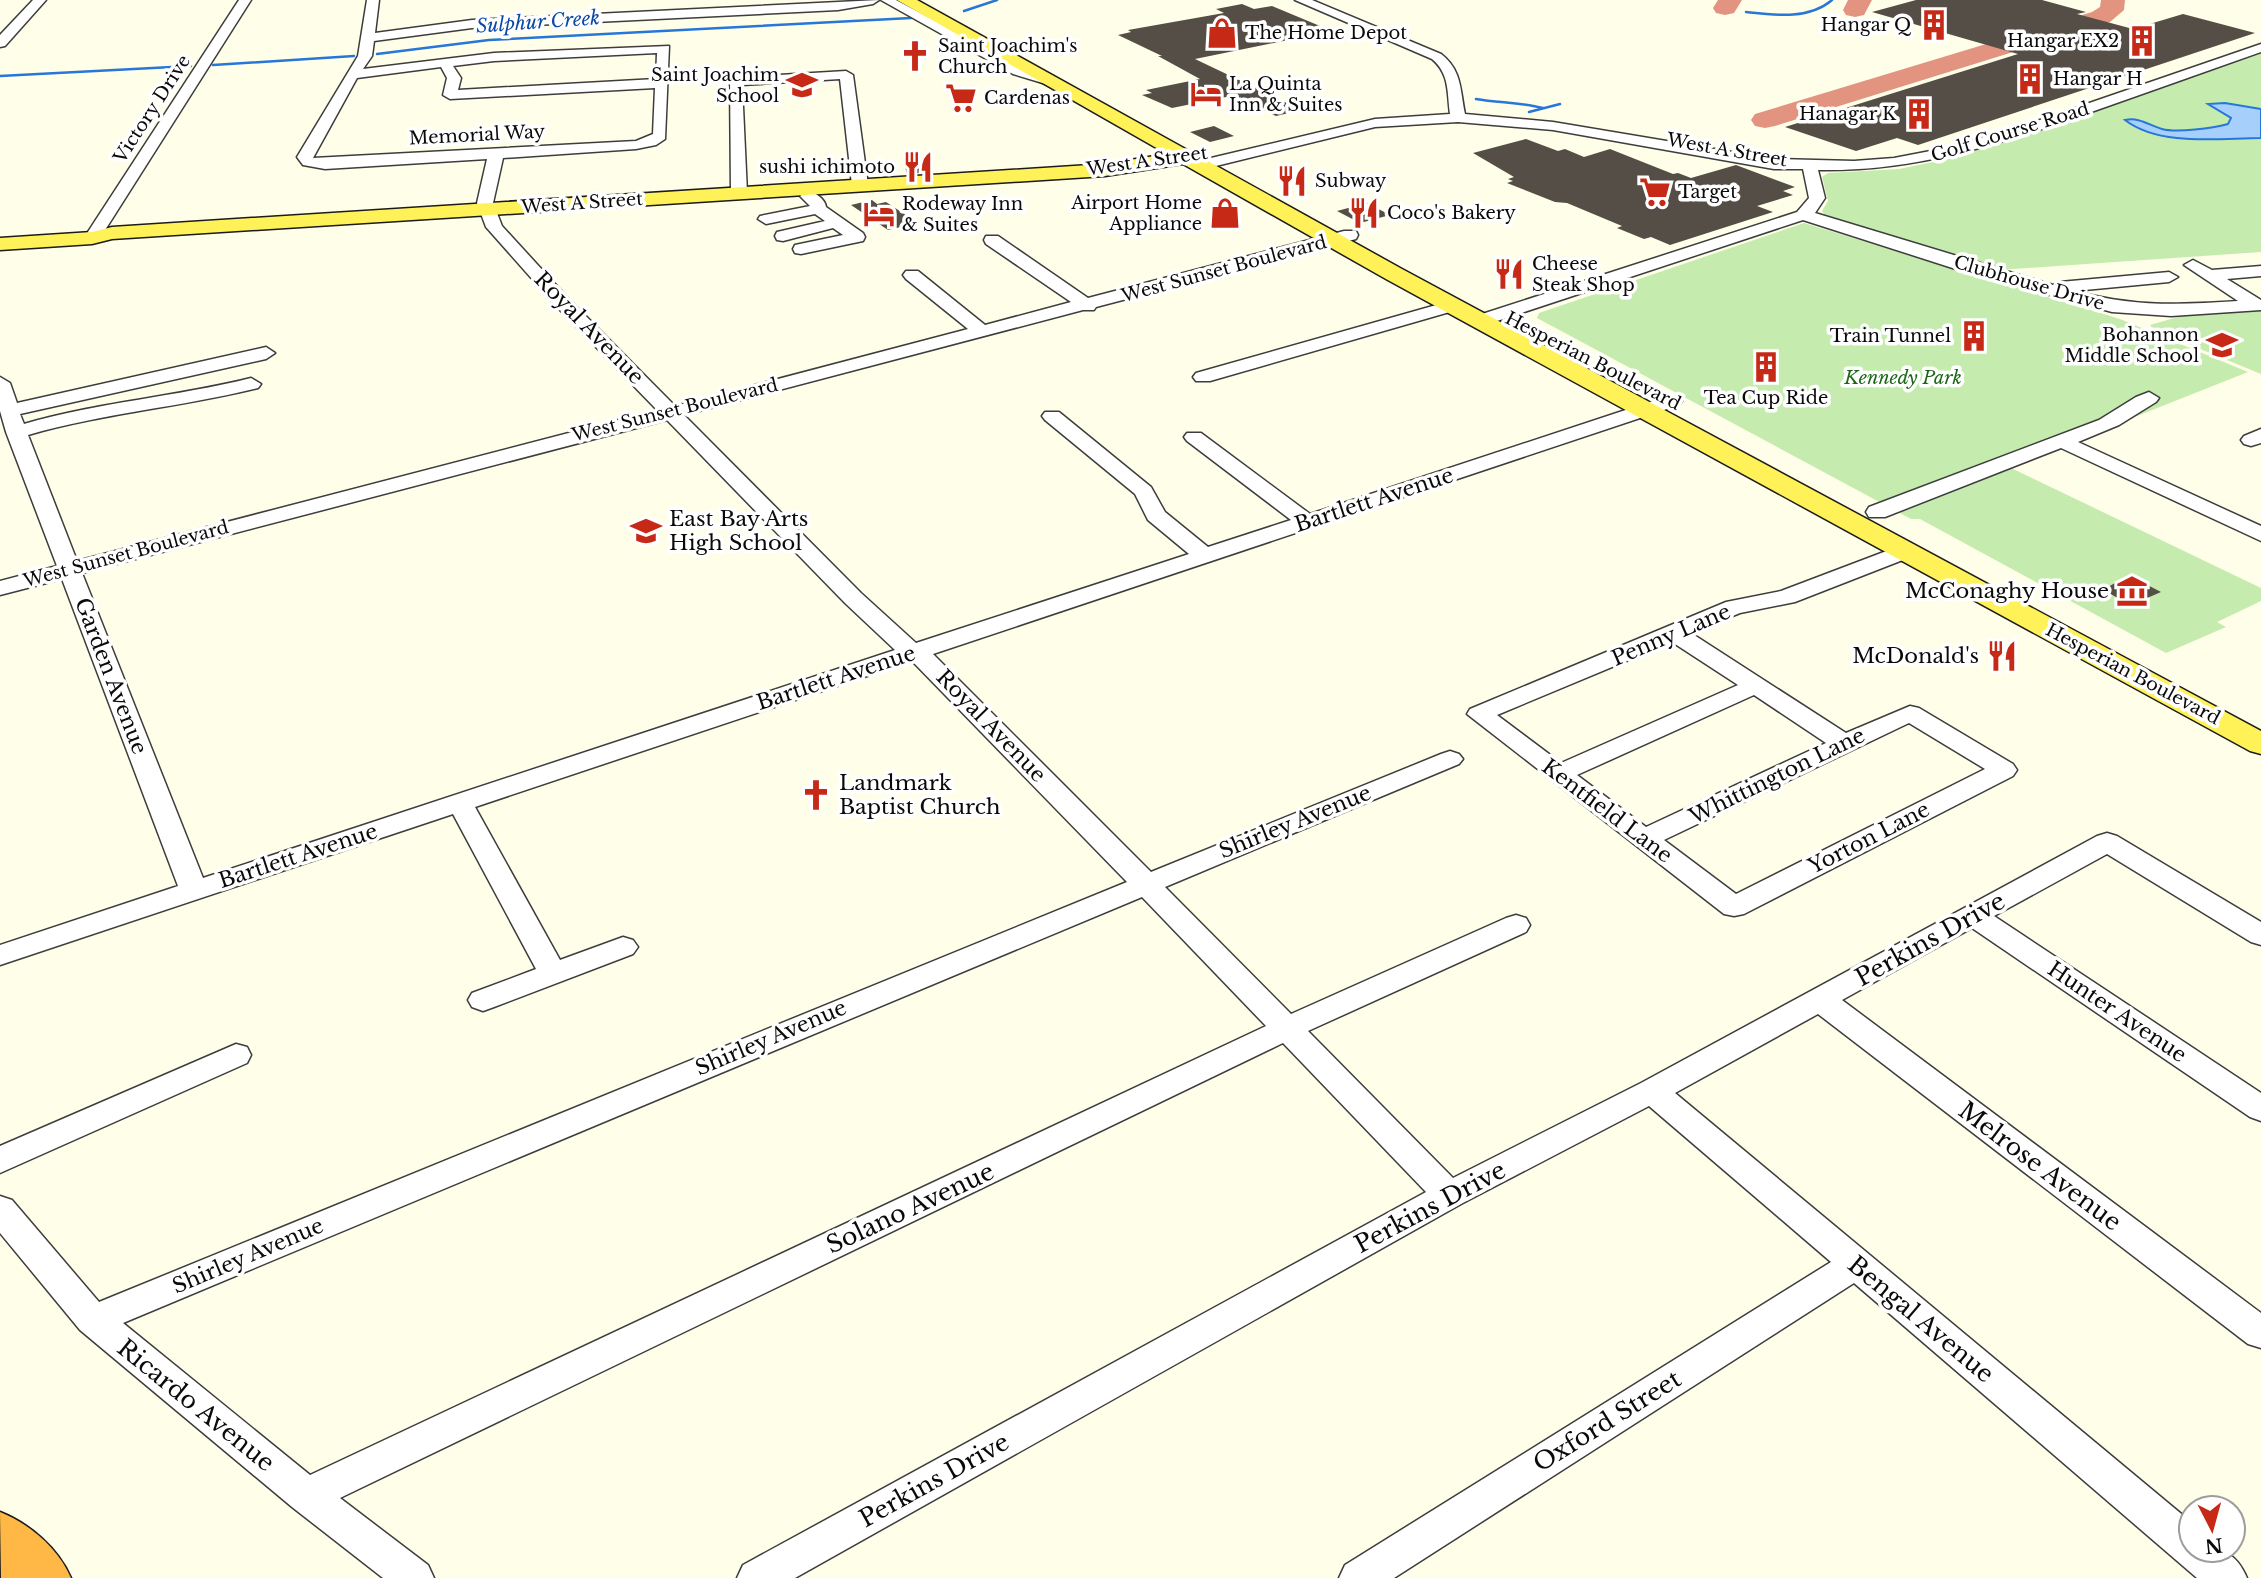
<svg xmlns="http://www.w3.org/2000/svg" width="2261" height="1578" viewBox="0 0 2261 1578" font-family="'Libre Baskerville',serif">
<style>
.green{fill:#c5ecae}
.water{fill:#a7cffc;stroke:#2776d9;stroke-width:2}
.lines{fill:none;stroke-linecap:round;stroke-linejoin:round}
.stream{stroke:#2776d9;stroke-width:2.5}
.taxiway{fill:#e29480;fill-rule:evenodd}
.building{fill:#544e46}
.minor-casing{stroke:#3d3d3d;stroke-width:3}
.major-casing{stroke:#1b1b1b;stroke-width:3}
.highway-casing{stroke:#1b1b1b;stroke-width:3}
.minor{fill:#fff;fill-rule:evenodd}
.major{fill:#fff158;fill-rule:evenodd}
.highway{fill:#ffb846;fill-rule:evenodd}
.labels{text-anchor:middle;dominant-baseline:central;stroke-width:7;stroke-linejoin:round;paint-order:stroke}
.far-poi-label{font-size:18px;fill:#0a0a0a;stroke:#fff;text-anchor:start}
.far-street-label{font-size:18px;fill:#0a0a0a;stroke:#fff}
.far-park-label{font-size:18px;font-style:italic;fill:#1a6716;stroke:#fff}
.far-water-label{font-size:19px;font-style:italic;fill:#0a49a6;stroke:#fff}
.street-label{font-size:21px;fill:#0a0a0a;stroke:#fff}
.poi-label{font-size:21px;fill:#0a0a0a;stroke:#fff;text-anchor:start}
.near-street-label{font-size:24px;fill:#0a0a0a;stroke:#fff}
</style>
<rect width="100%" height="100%" fill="#fffee8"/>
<path class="green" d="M2261,51V252L1998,270L1842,221L1824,214L1822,211L1828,201L1822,177L1828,173L1899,169L1957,157Z
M1804,223L2120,319L2248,372L2009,467L2261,588V601L2217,622L2226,627L2166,653L1920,519H1911L1537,318L1539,313Z
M2261,310V374L2154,330L2150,325L2181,316Z"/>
<path class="water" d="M2225,103L2261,109V138C2220,138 2160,147 2125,120C2140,117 2148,125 2162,129C2177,133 2213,128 2228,124L2231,118L2208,104Z"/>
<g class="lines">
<path class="stream" d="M964,11L997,0
M1746,12C1774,15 1809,20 1832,0
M377,54L489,40L911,18
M213,65L354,56
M0,76L191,66
M1476,99C1499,103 1521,102 1543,108
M1529,112L1560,104"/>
<path class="taxiway" d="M1718,0H1742L1734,13L1725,15L1716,13L1713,8Z
M1848,0H1872L1864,15L1855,17L1846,15L1843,10Z
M2101,0H2125L2124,10L2110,22L1775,126L1765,128L1755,126L1751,120L1755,114L2092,12L2100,7Z"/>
</g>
<path class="building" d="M1916,0H2042L2086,12L2077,14L2133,29L2183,14L2255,33L1918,145L1897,138L1856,151L1785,127L2018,54L1872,12Z
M1242,4L1254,9L1272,6L1332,31L1195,59L1302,110L1276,116L1231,96L1172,108L1142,95L1152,93L1146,90L1200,79L1158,56H1162L1118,35L1131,32L1128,30L1224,13L1216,9Z
M1214,126L1234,136L1210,142L1190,132Z
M1526,139L1558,151L1565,149L1584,157L1610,149L1673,174L1678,173L1691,178L1736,165L1795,187L1783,191L1793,195L1757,206L1773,212L1670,245L1651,237L1644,239L1617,228L1622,226L1567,203L1555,202L1507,183L1513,181L1508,179L1514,177L1473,153Z
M929,158L933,172L907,174L903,159Z
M872,200L877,204L886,202L918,223L888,230L851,205Z
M1367,203L1390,215L1360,223L1337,211Z
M2132,577L2161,592L2131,605L2103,590L2120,580Z"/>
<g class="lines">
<defs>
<path id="minor" d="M33,0H46L5,46L0,47V35Z
M239,0H251L100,238L92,243L86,242L84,238Z
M367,0H379L375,33L472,20L879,0L873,4L838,10L472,28L374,41L372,56L363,69L494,53L669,46L665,139L656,145L636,149L503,158L493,203L502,226L568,298L675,406L968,329L906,279L903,275L906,271H918L985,325L1071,302L986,244L984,240L986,236H998L1088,298L1344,231H1356L1358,235L1356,239L1096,307L1094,310H1083L684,415L861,593L916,643L1189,554L1148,520L1135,494L1045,420L1042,416L1045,412H1059L1151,487L1165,512L1208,547L1291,520L1187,441L1184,437L1187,433H1201L1310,514L1665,397H1679L1682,401L1679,405L933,654L1151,872L1441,754L1450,751L1459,754L1463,759L1459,764L1165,887L1291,1014L1506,918L1516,915L1526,918L1530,925L1526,932L1308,1031L1453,1178L1641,1083L2097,836L2107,833L2117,836L2261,922V945L2251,942L2107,854L1994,916L2261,1093V1121L2250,1117L1972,928L1842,1000L2261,1313V1348L2248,1344L1818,1014L1675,1093L2191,1522V1550C2220,1550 2234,1548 2247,1578H2197L1854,1283L1394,1578H1339L1345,1565L1831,1262L1649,1106L1461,1204L795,1578H737L743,1565L1426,1192L1283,1043L340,1498L428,1565L434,1578H383L292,1507L80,1330L0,1233V1196L12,1200L99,1302L1127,882L912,661L475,807L560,960L623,937L633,940L638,947L633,954L494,1007L483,1011L472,1007L468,1000L472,993L536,969L453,814L0,965V945L178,886L62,579L0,595V581L57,566L6,432L0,411V377L10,383L17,403L266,347L275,353L266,359L20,414L24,424C99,402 175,397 251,378L261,384L258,388C182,407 104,413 28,435L77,561L657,410L556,306L486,227L477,203L487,159L325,169L303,165L297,157L358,56ZM657,53L656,79L458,90L461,78L453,66L494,61ZM441,67L447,78L443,95L450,99L655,88L653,134L636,141L313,158L357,78ZM667,420L845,603L895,650L203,878L82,573ZM1142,897L1266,1026L310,1475L123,1323Z
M881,0H896L1023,68L1053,80L1046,84L1013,74Z
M1295,0H1312L1441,54C1462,70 1460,90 1465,114L1553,122L1774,159L1854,161L1894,158L1946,148L2037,121L2261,44V52C2205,72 2150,91 2094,111C2003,143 1916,172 1818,170L1825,198L1815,213L2053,285L2060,282L2169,272L2178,277L2169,282L2074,291C2133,307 2178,305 2238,301L2184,265L2193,260L2212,270L2261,266V276L2227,279L2261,300V310L2171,316L2112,312L1965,272L1803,220L1488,324H1476L1473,320L1476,316L1797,212L1809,198L1803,169H1774L1553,130L1458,122L1375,127L1216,166L1211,164L1208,161L1211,158L1375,119L1450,114C1447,93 1450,74 1432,59Z
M846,71L853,75L868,185L866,188L860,190L852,185L840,79L742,85L747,193L739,198L733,196L731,193L730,78Z
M808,191C816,193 825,199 826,207L863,233L865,237L863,241L801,254L795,253L793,249L795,245L843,235L833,228L783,241L777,240L775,236L777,232L825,221L815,214L766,224L758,219L760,216L810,206L800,196Z
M1454,300L1463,305L1460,309L1210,381H1196L1193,377L1196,373Z
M2149,392L2159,398L2156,402L2119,425L2078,442L2261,526V541L2061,448L1885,517H1869L1866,512L1869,507L2099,420L2136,397Z
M2261,429V443L2251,446L2244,444L2241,440L2244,436Z
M1905,544L1913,546L1916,551L1913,556L1795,602L1740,613L1691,633L1846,733L1910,706L1919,708L2013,764L2017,770L2013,776L1744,914L1734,916L1724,914L1467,714L1470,709L1726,602L1781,591ZM1672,642L1738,685L1561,763L1497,715ZM1754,695L1826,743L1646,827L1577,775ZM1909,723L1985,769L1736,894L1664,840Z
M236,1044L247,1047L251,1055L247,1063L0,1173V1146Z"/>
<path id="major" d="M897,0H917L1189,151L1201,152L1202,158L1402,269L2261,731V754L2250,751L1386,279L1183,164L1105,176L112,239L92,244L0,250V238L92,232L112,227L1105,164L1167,154Z"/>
<path id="highway" d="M0,1512C30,1524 58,1548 71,1578H1Z"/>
</defs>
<use href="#minor" class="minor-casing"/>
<use href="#major" class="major-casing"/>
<use href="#highway" class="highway-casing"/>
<use href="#minor" class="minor"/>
<use href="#major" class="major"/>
<use href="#highway" class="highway"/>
</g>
<defs>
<symbol id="building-bare" viewBox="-9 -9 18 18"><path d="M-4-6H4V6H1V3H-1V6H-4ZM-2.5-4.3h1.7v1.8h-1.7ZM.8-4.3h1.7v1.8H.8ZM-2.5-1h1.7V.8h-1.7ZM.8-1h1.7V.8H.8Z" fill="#c62a17" stroke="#fff" stroke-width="2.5" paint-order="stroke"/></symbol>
<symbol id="shop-bare" viewBox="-9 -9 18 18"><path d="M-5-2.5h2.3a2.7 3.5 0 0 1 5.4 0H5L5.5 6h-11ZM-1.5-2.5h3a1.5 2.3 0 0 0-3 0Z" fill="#c62a17" stroke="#fff" stroke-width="2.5" paint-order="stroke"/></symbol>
<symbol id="church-bare" viewBox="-9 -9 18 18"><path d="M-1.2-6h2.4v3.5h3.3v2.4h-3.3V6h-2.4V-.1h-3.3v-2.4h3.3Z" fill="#c62a17" stroke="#fff" stroke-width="2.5" paint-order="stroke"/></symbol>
<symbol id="school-bare" viewBox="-9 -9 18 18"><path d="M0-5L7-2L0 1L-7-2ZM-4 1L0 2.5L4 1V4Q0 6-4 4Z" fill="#c62a17" stroke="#fff" stroke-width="2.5" paint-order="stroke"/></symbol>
<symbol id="hotel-bare" viewBox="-9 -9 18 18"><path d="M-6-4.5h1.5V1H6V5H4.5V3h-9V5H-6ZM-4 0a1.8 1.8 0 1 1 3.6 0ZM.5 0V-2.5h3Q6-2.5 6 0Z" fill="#c62a17" stroke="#fff" stroke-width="2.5" paint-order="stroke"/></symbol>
<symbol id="supermarket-bare" viewBox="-9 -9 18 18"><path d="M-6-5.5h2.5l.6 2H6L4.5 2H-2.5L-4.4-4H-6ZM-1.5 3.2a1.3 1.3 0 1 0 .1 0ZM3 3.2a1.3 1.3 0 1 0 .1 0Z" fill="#c62a17" stroke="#fff" stroke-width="2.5" paint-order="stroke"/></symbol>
<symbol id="restaurant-bare" viewBox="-9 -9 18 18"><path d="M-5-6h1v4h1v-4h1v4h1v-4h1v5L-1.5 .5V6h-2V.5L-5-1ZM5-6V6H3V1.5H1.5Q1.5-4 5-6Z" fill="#c62a17" stroke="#fff" stroke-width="2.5" paint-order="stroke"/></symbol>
<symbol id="museum-bare" viewBox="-9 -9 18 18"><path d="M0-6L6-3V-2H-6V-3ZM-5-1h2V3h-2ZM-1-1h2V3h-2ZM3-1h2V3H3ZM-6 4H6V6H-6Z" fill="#c62a17" stroke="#fff" stroke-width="2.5" paint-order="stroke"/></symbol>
</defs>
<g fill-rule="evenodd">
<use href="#building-bare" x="1912" y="3" width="44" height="44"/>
<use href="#shop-bare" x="1200" y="11" width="44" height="44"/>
<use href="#building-bare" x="2120" y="19" width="44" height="44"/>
<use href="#church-bare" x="893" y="34" width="44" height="44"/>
<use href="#building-bare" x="2008" y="57" width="44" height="44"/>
<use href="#school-bare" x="780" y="63" width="44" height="44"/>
<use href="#hotel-bare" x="1184" y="72" width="44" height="44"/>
<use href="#supermarket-bare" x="939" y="76" width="44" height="44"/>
<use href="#building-bare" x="1897" y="92" width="44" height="44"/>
<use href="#restaurant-bare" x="896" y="145" width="44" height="44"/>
<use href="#restaurant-bare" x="1270" y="159" width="44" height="44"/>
<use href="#supermarket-bare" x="1633" y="170" width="44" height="44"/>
<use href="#shop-bare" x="1203" y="191" width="44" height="44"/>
<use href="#restaurant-bare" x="1342" y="191" width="44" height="44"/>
<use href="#hotel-bare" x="857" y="192" width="44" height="44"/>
<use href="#restaurant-bare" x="1487" y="252" width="44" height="44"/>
<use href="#building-bare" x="1952" y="314" width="44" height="44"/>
<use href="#school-bare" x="2200" y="323" width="44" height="44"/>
<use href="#building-bare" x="1744" y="345" width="44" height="44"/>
<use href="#school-bare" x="624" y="509" width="44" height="44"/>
<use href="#museum-bare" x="2110" y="569" width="44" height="44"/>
<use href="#restaurant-bare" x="1980" y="634" width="44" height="44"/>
<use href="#church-bare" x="794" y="773" width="44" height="44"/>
</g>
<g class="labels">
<g class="far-poi-label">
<text x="1911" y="25" text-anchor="end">Hangar Q</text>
<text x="1245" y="33">The Home Depot</text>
<text x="2119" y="41" text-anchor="end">Hangar EX2</text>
<text x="938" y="46">Saint Joachim's<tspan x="938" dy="21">Church</tspan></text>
<text x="779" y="75" text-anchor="end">Saint Joachim<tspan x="779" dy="21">School</tspan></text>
<text x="2053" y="79">Hangar H</text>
<text x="1229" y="84">La Quinta<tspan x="1229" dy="21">Inn &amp; Suites</tspan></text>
<text x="984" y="98">Cardenas</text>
<text x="1896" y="114" text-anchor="end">Hanagar K</text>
<text x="895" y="167" text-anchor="end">sushi ichimoto</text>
<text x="1315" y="181">Subway</text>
<text x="1678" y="192">Target</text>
<text x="1202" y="203" text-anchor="end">Airport Home<tspan x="1202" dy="21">Appliance</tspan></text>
<text x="902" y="204">Rodeway Inn<tspan x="902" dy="21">&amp; Suites</tspan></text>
<text x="1387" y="213">Coco's Bakery</text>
<text x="1532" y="264">Cheese<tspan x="1532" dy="21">Steak Shop</tspan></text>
<text x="2199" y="335" text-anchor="end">Bohannon<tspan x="2199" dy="21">Middle School</tspan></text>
<text x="1951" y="336" text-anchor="end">Train Tunnel</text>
<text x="1766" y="398" text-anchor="middle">Tea Cup Ride</text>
</g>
<g class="far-street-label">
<text transform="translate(152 109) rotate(-57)">Victory Drive</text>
<text transform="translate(2010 132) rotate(-17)">Golf Course Road</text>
<text transform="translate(477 135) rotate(-3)">Memorial Way</text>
<text transform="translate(1727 150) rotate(10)">West A Street</text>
<text transform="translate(1147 161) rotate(-8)">West A Street</text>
<text transform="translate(582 203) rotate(-4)">West A Street</text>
<text transform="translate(1224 269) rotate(-15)">West Sunset Boulevard</text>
<text transform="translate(2029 283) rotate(16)">Clubhouse Drive</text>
<text transform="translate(1593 361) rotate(27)">Hesperian Boulevard</text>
<text transform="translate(675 410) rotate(-14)">West Sunset Boulevard</text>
<text transform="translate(126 554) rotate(-15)">West Sunset Boulevard</text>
<text transform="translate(2133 674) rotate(28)">Hesperian Boulevard</text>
</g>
<g class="far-park-label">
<text x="1903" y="378">Kennedy Park</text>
</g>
<g class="far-water-label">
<text transform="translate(538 22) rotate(-4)">Sulphur Creek</text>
</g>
<g class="street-label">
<text transform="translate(589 328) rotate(46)">Royal Avenue</text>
<text transform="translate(1374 500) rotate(-18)">Bartlett Avenue</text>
<text transform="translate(1671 635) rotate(-23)">Penny Lane</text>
<text transform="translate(111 676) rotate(69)">Garden Avenue</text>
<text transform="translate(836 678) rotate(-18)">Bartlett Avenue</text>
<text transform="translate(991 726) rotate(46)">Royal Avenue</text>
<text transform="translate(1777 776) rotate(-26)">Whittington Lane</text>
<text transform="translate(1607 811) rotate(37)">Kentfield Lane</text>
<text transform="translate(1295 822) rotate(-22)">Shirley Avenue</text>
<text transform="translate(1869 838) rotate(-27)">Yorton Lane</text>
<text transform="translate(298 856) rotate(-18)">Bartlett Avenue</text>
<text transform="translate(2117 1012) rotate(34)">Hunter Avenue</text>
<text transform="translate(771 1038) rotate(-23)">Shirley Avenue</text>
<text transform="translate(248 1256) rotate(-23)">Shirley Avenue</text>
</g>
<g class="poi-label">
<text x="669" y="519">East Bay Arts<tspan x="669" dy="24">High School</tspan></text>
<text x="2109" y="591" text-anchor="end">McConaghy House</text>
<text x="1979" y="656" text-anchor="end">McDonald's</text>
<text x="839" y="783">Landmark<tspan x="839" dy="24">Baptist Church</tspan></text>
</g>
<g class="near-street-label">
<text transform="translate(1930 939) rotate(-29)">Perkins Drive</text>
<text transform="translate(2040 1166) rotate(37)">Melrose Avenue</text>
<text transform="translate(1430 1207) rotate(-28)">Perkins Drive</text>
<text transform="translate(910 1208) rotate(-25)">Solano Avenue</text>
<text transform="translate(1921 1319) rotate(40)">Bengal Avenue</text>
<text transform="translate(196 1405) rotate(39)">Ricardo Avenue</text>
<text transform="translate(1607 1421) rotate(-32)">Oxford Street</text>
<text transform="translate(934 1480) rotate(-29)">Perkins Drive</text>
</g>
</g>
<g transform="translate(2212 1529) rotate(174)"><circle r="33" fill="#ffffff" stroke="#9d9d9d" stroke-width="2"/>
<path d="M0-5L12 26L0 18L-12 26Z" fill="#c62a17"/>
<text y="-10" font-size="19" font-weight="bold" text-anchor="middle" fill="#0a0a0a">N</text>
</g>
</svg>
